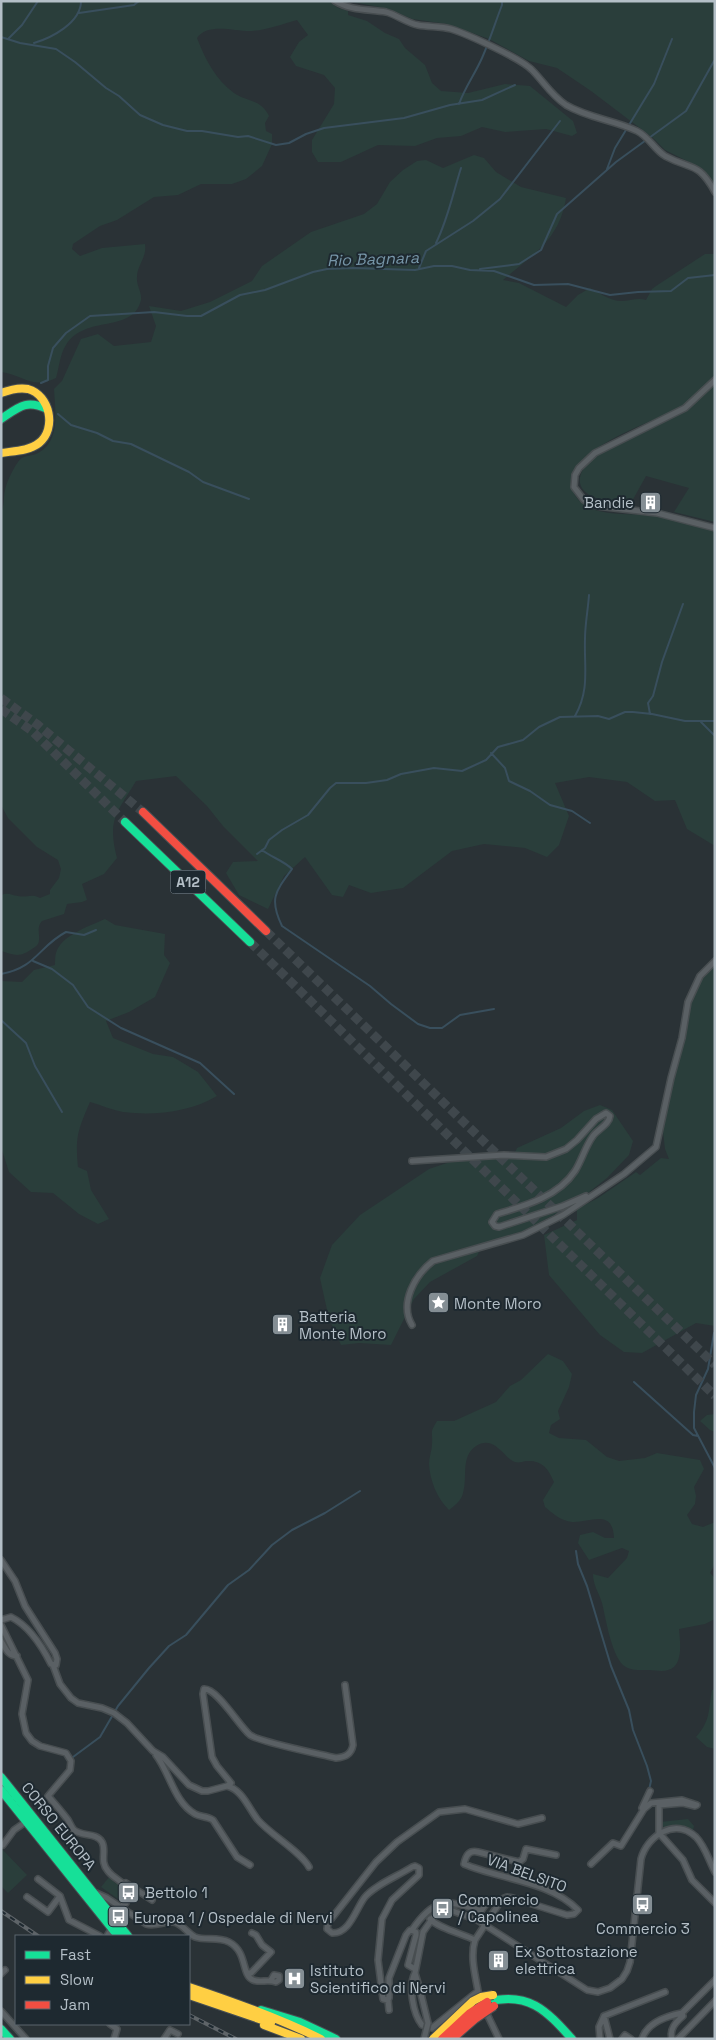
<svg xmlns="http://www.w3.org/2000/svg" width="716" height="2040" viewBox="0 0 716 2040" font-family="'Space Grotesk',sans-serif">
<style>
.green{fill:#2a3e3b}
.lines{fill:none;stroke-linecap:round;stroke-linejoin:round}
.stream{stroke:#394f5d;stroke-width:2}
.highway-tunnel{stroke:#3f474c;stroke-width:9;stroke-dasharray:9 4.5;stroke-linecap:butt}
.street-casing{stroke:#484e51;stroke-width:8}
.fast-casing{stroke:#484f53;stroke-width:10}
.slow-casing{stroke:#484f53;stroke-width:10}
.jam-casing{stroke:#484f53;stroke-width:10}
.street{stroke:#5a6064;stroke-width:5}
.fast{stroke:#16e098;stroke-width:8}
.slow{stroke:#ffcf43;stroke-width:8}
.jam{stroke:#f24e42;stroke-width:8}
.rail-casing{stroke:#5e6468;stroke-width:4}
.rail{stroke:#1e2930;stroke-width:2;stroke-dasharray:5.5;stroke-linecap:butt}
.street-bridge-casing{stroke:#484e51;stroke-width:8;stroke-linecap:butt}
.slow-bridge-casing{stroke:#484f53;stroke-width:10;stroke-linecap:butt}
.jam-bridge-casing{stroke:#484f53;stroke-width:10;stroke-linecap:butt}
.street-bridge{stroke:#5a6064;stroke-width:5}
.slow-bridge{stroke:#ffcf43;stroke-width:8}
.jam-bridge{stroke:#f24e42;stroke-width:8}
.labels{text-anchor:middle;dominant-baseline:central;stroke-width:4;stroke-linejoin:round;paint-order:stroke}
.shield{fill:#1e2930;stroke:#87929a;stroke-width:1}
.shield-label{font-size:14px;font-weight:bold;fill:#b4bfc7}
.poi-label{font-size:15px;fill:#b4bfc7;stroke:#1e2930;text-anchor:start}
.street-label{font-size:15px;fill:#b4bfc7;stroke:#1e2930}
.water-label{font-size:16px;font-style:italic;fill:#7796a8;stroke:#1e2930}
</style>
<rect width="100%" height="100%" fill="#2a3236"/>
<path class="green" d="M3,1H331C335,8 341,9 348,11V15L367,21L385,33L399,39L405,48L425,65L432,83L441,91L468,93L505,84L530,86L573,121L577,133L572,136L546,129L505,132L482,127L461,136L437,138L415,146L378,145L341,162H318L312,152V140L334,104L335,88L324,75L296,66L290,57L299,42L308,35L297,20C283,24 267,30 252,31C236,32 208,22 197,38C205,59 216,80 234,93C247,102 261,99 269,116L265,123L266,131L272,134V144L262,166L246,179L232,184H201L178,195L154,197L117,220L100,226L73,244L72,249L80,256L102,248L145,244C147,258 137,265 137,277C136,285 142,292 141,300C133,334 85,314 66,345C60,354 59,368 56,378C33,390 23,375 1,372V11Z
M348,1H715V185L703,169L665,150L653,138L591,91L557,68L529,61L489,39L447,24L412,19L389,9Z
M474,155L484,158L496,172L521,187L566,198C559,241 533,254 503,280L519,283L566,307L578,295L590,288C599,293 611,301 621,301C630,301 638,297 646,300L652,289L656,286L705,254H715V377C704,385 695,397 683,405C656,423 567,446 572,487C574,499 584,506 595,510C611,515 631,514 648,515C670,518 693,525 715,531V846L687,829L675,800L655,801L627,782L589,777L555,783L569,816L559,845L547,857L525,848L484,844L452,851L403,888L371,893L349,885L343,897L332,895L305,857L284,876L268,909L239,895L226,873L233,862L258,861L223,826L207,806L176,776L136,781C117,813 107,819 117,858L104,874L82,884L87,900L82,902L67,904L64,914L42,921C36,928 40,933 39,940C39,945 35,947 32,949C19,958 15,955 1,951V895C9,892 11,895 18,896C26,898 32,893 40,898L50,894V890L59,878L61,869L58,860L37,847L8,818L1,805V512C5,504 3,498 5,490C7,481 13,469 18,462C23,454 31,457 38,453C61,441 55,410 54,389L62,381L81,339L98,334L114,346L151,342L156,326L149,306L181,311L210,302L252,281L262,266L311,232L364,214L377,204L390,182L403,170L417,161L426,160L443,168Z
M715,385V522L674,512L689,488L646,476L631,503C596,504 557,490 596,454L687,410Z
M105,919L115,925L165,934L164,955L170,963L155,997L129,1012L106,1021L113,1038L153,1054L173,1057L198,1072L217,1096C190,1112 154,1116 123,1112C112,1110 101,1105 90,1102C78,1130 75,1137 78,1167L87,1171L91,1190L109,1219L98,1224L79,1214L53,1193L31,1192L9,1172L1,1147V981L22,982L34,970L55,965C55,962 55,956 56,953C61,935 90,926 105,919Z
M715,963V1326L696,1323L642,1353L624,1352L600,1335L549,1275L544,1235L577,1220V1209L598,1198L636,1172L640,1175L661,1158L669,1159L665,1149L663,1131L689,1003L701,977Z
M600,1105L612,1110L633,1141L629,1155L607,1178L574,1204L524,1231L483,1244L477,1256L430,1282L414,1299L391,1345L359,1343L341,1345L329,1319L320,1278L332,1245L360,1215L429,1169L462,1158L514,1155L517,1148L561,1128L584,1111Z
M548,1354L563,1361L572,1374L569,1387L558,1411L560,1419L551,1425L549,1433L559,1438L586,1440L607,1457L619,1461L645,1458L657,1453L700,1460L704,1469L694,1487L696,1496L695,1504L687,1515L692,1524L703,1527L715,1522V1564L710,1573L715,1578V1619L705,1624L679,1629C680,1641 684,1666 668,1670C662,1672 655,1670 649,1670C640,1670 630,1671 623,1665C611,1653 606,1619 602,1603C599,1593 593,1585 593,1574L608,1578L627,1558L629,1551L622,1548L589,1560L578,1543L580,1535L593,1532L605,1538H614C613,1508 589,1523 572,1522C561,1521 552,1513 545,1507L543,1500L554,1482C548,1468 542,1460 526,1461C522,1462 518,1463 515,1462C504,1459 495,1434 476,1446C460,1457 468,1477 463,1493C462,1500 454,1506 449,1510C437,1498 430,1481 429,1464C429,1457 432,1450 432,1444C433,1431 429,1434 437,1421H454L496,1402L510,1386L521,1380Z
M715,1414V1432L710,1430L700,1421L707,1415Z
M715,1689V1749L707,1747L696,1737C711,1720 708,1711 712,1690Z
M688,1819L694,1826L693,1830L683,1826L661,1827L660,1822Z
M1,1848L27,1875L8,1893L1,1886Z
M110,1876L114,1882L124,1888L126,1896L123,1899H118L101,1887Z"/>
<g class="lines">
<path class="stream" d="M79,13L134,5L139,1
M1,37L20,43L56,49L75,62L106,88L119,96L140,115L163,125L187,131H202L238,137L248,136L276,145L289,143L306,134L324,128L404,118L450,105L482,100L515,85
M9,38L22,25L38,1
M34,43C51,38 81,23 81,1
M459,104C465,87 475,74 482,58C490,40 495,23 502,5V1
M607,169L615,148L654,84L672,39
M436,243C448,219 453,193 461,168
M419,268L426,251L473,221L500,199L560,121
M480,269L519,264L541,250L557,214L616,162L686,111L714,61
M41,383L48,380V366L53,348L66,333L90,316L154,312L187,316H201L240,295L265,290L313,272L327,269L353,268L415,270L434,266H452L470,270L494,271L534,285L568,284L610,295L638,292L671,291L688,278L715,275
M58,414L71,425L97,433L113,441L131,444L189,472L203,482L249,499
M650,714L648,703L653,696L662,662L683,604
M575,716C590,690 584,667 585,639C585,624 588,610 589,595
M701,722L715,736
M491,753L505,768L509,781L530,791L550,805L572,811L590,823
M262,850C271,857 284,861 292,869C275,892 269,899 282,926L370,986L391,1004L418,1024L430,1028H442L460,1015L494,1009
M257,854L265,848L269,840L282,830L308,815L330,788L336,783H366L387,780L401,774L434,768L462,771L486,760L498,747L523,740L539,727L560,717L598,716L609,719L625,712H633L652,714L685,721H715
M33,961L52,969L73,985L88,1007L121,1028L200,1063L234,1094
M1,974C36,968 39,946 66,932L84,935L96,930
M1,1020L26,1043L35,1066L62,1112
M714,1333L708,1369L696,1395L694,1412V1428L715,1468
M634,1382L693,1435L698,1436
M576,1551L578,1564L587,1586L611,1666L629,1710L633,1730L647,1766L651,1781L649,1790
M73,1757L100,1737L118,1706L149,1668L169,1646L186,1635L228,1585L249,1570L272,1545L292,1530L325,1513L360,1491"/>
<path class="highway-tunnel" d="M1,698L38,725L143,812
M1,709L32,731L125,822
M266,931L715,1365
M250,942L715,1396"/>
<defs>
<path id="street" d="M335,1C351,11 369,9 386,12C397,15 407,23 418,25C429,27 441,26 451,29C467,34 522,59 532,70C544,82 551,95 566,105C588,118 614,120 637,131C649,137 654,149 665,156C691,170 698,161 715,192
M715,380L685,408L595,453L579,468L575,475L574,487L584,500L597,506L657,513L715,528
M412,1161L504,1155L546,1157L566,1149L577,1140L596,1119L606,1113L610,1116C609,1125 598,1129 593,1136C585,1147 582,1160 575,1171C558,1197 524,1206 497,1214L492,1222L495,1226L499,1227L563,1206L586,1196
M412,1325C399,1303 415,1275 433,1261L523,1235L563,1215L624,1174L656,1147L671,1078L682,1038L688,1002L700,976L715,961
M1,1560L15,1581L25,1606L55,1653L57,1659L56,1665L51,1664C42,1646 29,1626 11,1617L1,1620
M1,1625L28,1680L22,1714L26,1733L32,1741L40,1746L66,1753L71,1761L70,1770L48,1796C55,1804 62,1812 68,1820C70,1823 71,1827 74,1830C82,1837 96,1832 102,1842C107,1851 99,1861 108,1871C114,1879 125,1882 130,1892L126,1903L120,1907
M1,1641C6,1649 8,1656 17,1656
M53,1665L60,1684L71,1698L78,1703L102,1708L114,1713L127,1723L153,1751L163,1757L189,1785L202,1791H208L227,1786L231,1783L217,1766L212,1757L203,1694L204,1689C217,1688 239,1726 250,1735C259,1742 320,1754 336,1758C345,1757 351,1755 353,1745L345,1685
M156,1755C170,1773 174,1802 195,1814C200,1817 207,1816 213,1820L237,1857L250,1865
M227,1786C242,1789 249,1809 258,1820C271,1835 301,1852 309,1867
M642,1808L650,1791
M3,1845L14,1830L27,1821
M591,1864L613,1843L621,1846L644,1809L651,1803L682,1800L697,1805L695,1806L683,1803L659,1805V1833L683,1860L692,1880L715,1903
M38,1879L60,1896L69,1920L100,1936
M126,1883L152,1900
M96,1893L107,1898L146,1924C156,1927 164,1921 173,1922C182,1923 187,1933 195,1937C206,1941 217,1936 229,1942C248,1952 241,1975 253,1980C260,1983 268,1979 276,1982L279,1980V1976L274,1975L271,1980
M27,1897L48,1912L60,1896
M430,1919C438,1928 463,1934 475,1940
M412,1930C433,1899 446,1898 481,1911L489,1900
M107,1936L113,1926
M415,1969L408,1965L416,1935V1932L410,1930L406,1935L389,1978V1998L388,2000L383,1999L378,1960L382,1919L392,1900L419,1875V1868L415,1866L412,1867C398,1876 375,1885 365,1897C356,1908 350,1934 332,1933L327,1929L328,1923L376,1862L397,1842L439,1812L465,1809L518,1824L542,1818
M247,1973H251L271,1952L262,1945L256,1935L252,1933
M415,1973C408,1986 413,2014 422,2025L432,2028L478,1991C475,1974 470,1956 475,1940L502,1899L507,1897L513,1898L567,1915L574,1914L578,1910C550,1881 499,1879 464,1864C466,1855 469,1850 478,1852L519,1862L523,1859L526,1849L556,1855
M1,1974L5,1970
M420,1990L415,1973L423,1932L435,1915L450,1910L477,1920L587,1990L598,1992L610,1988L622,1979L627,1971L630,1962L641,1859C647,1836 675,1817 696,1837C705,1846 709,1861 715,1872
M388,2000L389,2010
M1,2011L26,2039
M682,2013L715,1980
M487,2014L499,2039
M604,2016L665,1992
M110,2024L117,2029L114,2039
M164,2039L170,2030L178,2034
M600,2039L599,2027L604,2016L610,2039
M622,2039L625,2035L631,2039
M642,2039C647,2023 667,2016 682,2013L683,2016C676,2022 669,2029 672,2039
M678,2039L715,2001"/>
<path id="fast" d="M1,419C19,407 26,399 47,409
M125,822L250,942
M1,1777L128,1936
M1,1790L118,1936
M487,2002C528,1991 546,2010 572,2039
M261,2010L300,2022L336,2039
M1,2029L10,2039"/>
<path id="slow" d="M1,393C9,390 19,387 28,389C50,395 57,429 39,443C29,451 13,451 1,453
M189,1987C234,2002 279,2018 321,2039
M189,1995L271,2023
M264,2025L301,2039"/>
<path id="jam" d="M143,812L266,931"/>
</defs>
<use href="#street" class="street-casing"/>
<use href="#fast" class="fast-casing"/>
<use href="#slow" class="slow-casing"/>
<use href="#jam" class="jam-casing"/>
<use href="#street" class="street"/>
<use href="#fast" class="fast"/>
<use href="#slow" class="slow"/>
<use href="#jam" class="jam"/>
<defs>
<path id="rail" d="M1,1911L38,1936
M189,2015L236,2039"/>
</defs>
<use href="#rail" class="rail-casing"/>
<use href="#rail" class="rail"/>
<defs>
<path id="street-bridge" d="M420,1990L428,2023L424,2039"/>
<path id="slow-bridge" d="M433,2039L473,2001L481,1997L493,1995"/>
<path id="jam-bridge" d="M442,2039L470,2013L487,2002
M452,2039L475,2019L494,2006"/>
</defs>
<use href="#street-bridge" class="street-bridge-casing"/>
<use href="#slow-bridge" class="slow-bridge-casing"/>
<use href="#jam-bridge" class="jam-bridge-casing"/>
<use href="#street-bridge" class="street-bridge"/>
<use href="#slow-bridge" class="slow-bridge"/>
<use href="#jam-bridge" class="jam-bridge"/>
</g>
<defs>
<symbol id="building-square" viewBox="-11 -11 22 22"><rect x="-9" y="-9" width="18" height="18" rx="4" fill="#848e94" stroke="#1e2930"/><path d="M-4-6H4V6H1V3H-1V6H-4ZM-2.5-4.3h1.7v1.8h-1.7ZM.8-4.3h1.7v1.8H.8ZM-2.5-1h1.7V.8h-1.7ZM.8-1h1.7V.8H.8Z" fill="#fff"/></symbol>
<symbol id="sight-square" viewBox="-11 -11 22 22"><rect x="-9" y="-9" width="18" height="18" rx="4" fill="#848e94" stroke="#1e2930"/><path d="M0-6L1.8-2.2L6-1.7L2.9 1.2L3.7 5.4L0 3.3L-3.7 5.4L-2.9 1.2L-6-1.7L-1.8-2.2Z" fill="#fff"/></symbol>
<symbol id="bus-square" viewBox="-11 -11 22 22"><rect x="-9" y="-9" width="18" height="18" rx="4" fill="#848e94" stroke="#1e2930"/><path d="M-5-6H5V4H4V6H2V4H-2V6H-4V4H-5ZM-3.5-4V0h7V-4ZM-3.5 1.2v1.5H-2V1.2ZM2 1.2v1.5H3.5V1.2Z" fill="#fff"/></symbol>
<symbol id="hospital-square" viewBox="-11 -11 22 22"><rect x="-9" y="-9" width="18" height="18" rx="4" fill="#848e94" stroke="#1e2930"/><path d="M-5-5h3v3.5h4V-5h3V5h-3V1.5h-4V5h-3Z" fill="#fff"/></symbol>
</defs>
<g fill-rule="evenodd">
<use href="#building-square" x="638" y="490" width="25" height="25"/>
<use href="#sight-square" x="426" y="1290" width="25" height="25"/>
<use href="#building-square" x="270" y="1312" width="25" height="25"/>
<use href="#bus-square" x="116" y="1880" width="25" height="25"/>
<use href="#bus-square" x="630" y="1892" width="25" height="25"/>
<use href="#bus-square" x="430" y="1896" width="25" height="25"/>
<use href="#bus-square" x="106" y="1904" width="25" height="25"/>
<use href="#building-square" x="486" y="1948" width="25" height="25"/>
<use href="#hospital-square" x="282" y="1966" width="25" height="25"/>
</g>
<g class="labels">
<rect class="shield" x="170.5" y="870.5" width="35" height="23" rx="4"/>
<g class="shield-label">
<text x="188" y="882">A12</text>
</g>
<g class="poi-label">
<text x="634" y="502" text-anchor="end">Bandie</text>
<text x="454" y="1303">Monte Moro</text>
<text x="299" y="1316">Batteria<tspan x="299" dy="17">Monte Moro</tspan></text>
<text x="145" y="1892">Bettolo 1</text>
<text x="458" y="1899">Commercio<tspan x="458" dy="17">/ Capolinea</tspan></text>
<text x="134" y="1917">Europa 1 / Ospedale di Nervi</text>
<text x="643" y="1928" text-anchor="middle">Commercio 3</text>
<text x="515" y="1951">Ex Sottostazione<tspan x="515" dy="17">elettrica</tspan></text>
<text x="310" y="1970">Istituto<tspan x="310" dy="17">Scientifico di Nervi</tspan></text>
</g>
<g class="street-label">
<text transform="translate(59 1826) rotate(51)">CORSO EUROPA</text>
<text transform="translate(527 1873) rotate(20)">VIA BELSITO</text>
</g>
<g class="water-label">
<text transform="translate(373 259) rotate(-2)">Rio Bagnara</text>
</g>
</g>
<rect width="716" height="2040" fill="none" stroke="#b4bfc7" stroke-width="5"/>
<rect x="15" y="1935" width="175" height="90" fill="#1e2930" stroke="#5a656c"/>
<rect x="25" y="1951" width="25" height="8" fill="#16e098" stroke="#5a656c"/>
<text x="60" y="1960" font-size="15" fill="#b4bfc7">Fast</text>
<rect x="25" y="1976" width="25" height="8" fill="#ffcf43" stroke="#5a656c"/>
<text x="60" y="1985" font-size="15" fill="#b4bfc7">Slow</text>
<rect x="25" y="2001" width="25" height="8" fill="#f24e42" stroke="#5a656c"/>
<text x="60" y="2010" font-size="15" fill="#b4bfc7">Jam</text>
</svg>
